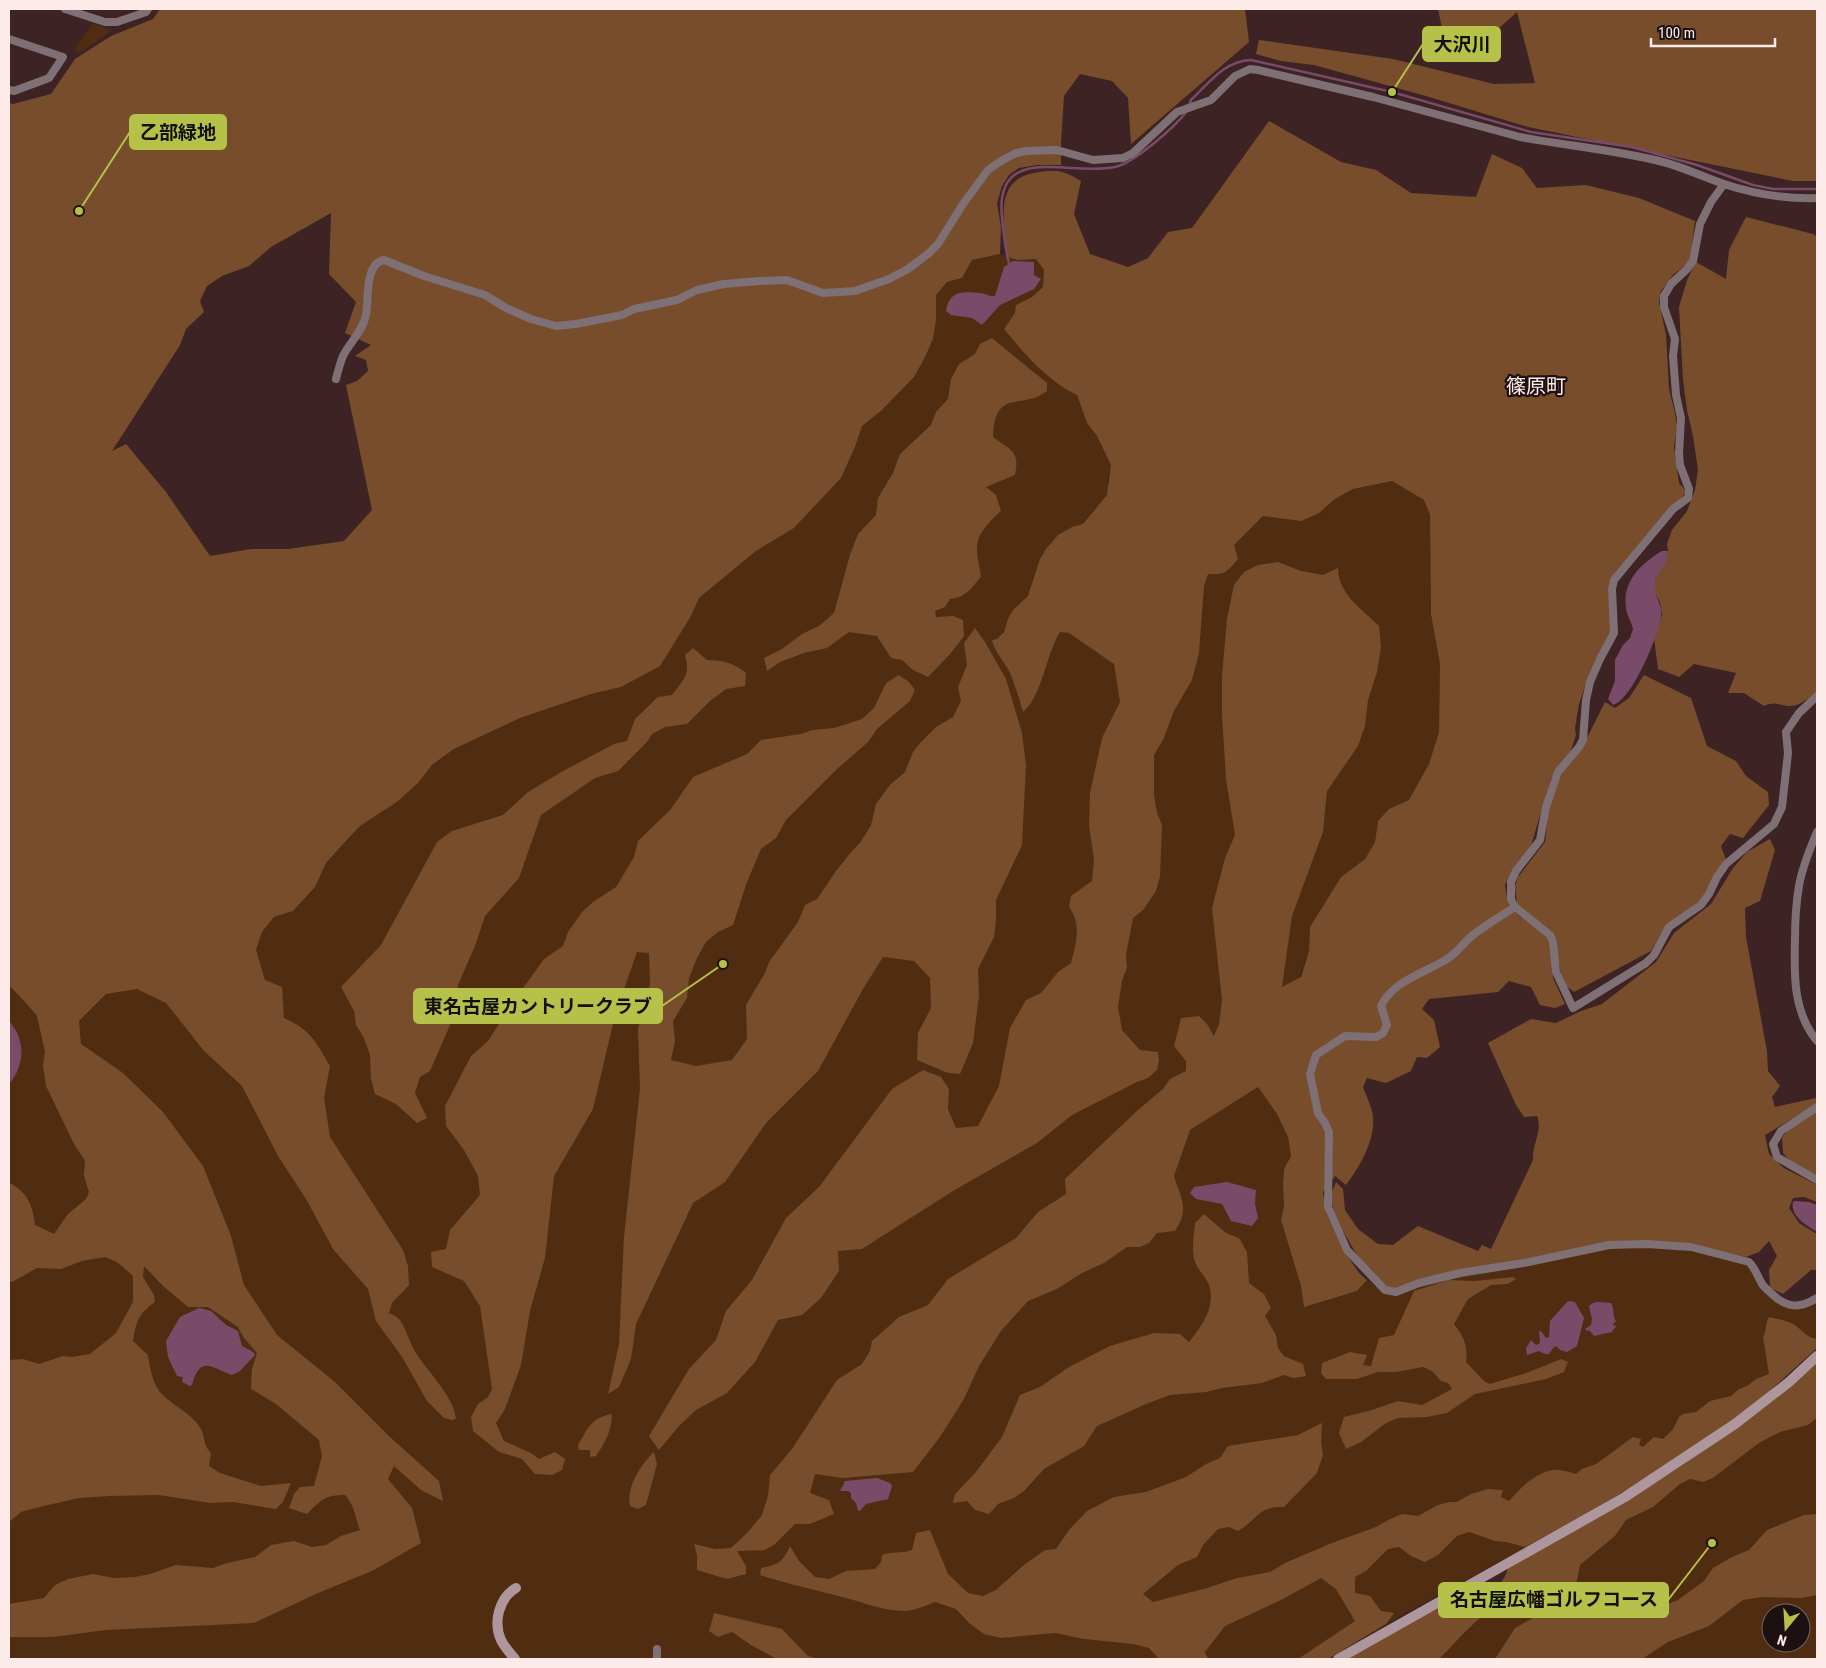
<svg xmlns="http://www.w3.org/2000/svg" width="1826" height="1668" viewBox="0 0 1826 1668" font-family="'Roboto Condensed','Noto Sans JP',sans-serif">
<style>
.green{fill:#502d10;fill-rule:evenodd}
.forest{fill:#774d2c;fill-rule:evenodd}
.water{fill:#794b68}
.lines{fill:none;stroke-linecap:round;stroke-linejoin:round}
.stream{stroke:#794b68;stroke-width:2.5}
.street{stroke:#7e7074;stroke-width:8}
.secondary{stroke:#ad979d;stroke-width:10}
.labels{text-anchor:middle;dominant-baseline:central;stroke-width:4.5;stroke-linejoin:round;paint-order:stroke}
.quarter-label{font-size:20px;fill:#fdebea;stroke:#1c1010}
.leader{fill:none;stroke:#b6c149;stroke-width:2}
.callout-dot{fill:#b6c149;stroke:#1c1010;stroke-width:2}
.callout{fill:#b6c149;stroke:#b6c149;stroke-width:2}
.callout-label{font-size:19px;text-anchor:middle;font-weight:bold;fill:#111}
</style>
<rect width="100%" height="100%" fill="#3d2323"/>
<path class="green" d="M93,23L111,30C102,39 90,45 79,53L74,50Z
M1000,254L1018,260L1036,259L1044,270L1043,287L1032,297L1016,305L1015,313L1005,329C1025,354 1047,381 1077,395L1087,423L1097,436L1111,465L1107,482L1250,528L1263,516L1277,517L1319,513L1335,499L1353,489L1392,481L1424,500L1430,515L1431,614L1440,664L1439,732L1429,764L1409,801L1389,809L1378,821L1375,842L1365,859L1341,877L1310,927L1309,951L1258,1087L1277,1114L1288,1137L1291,1156L1284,1169L1283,1184L1284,1206L1281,1220L1301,1286L1304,1306L1357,1291L1367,1280L1380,1290L1390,1293L1452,1277L1522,1268L1559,1258L1602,1249L1628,1247L1681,1250L1703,1253L1745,1263L1751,1268L1778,1302L1817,1301V1348L1615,1498L1386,1624L1328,1659H9V980L256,950L262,932L274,917L293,911L315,887L326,863L344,843L360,826L397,802L418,783L432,765L455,749L520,718L591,694L621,687L691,616L699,598L756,551L794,528L841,478L855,447L862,426L881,411L914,377L933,339L936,295L947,282L962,278L972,260Z
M1817,1418V1659H1439L1471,1628L1479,1618L1503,1601L1516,1594L1535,1589L1598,1551L1615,1536L1626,1520L1653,1507L1680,1484L1690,1479L1703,1482L1713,1478L1759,1443L1780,1432L1808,1425ZM1771,1613H1801V1643H1771Z"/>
<path class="forest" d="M160,9H1245L1249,42L1131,144L1128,98L1112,81L1080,74L1064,96L1061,143V165H1037L1019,168L1009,175L1002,186L997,203L1001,227L1000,254L972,260L962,278L947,282L936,295V320L933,339L925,357L914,377L881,411L862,426L855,447L841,478L794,528L756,551L699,598L691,616L660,666L621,687L591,694L520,718L454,749L432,765L418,783L397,802L360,826L344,843L326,863L315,887L293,911L274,917L262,932L256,950L265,980L282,987L284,1018C311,1030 316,1042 330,1066L324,1098L330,1137L403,1250L408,1266L409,1285L392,1303L389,1313C392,1314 396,1316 399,1319C404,1324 410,1342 414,1350C426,1370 454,1396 456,1419L452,1420L444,1418L427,1401L402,1357L376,1321L368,1289L333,1249L306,1199L278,1156L242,1086L204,1051L166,1003L137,989L106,994L79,1021L81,1044L123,1073L163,1112L203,1166L231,1236L244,1285L277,1335L335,1382L391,1438L439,1481L443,1501L421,1490L394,1466L388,1479L412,1508L421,1543L372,1571L318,1593L254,1623L106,1630L53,1637H9V1604L44,1598L55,1585L68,1579L93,1574L114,1578L135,1577L150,1574L176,1565L213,1568L227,1563L255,1557L271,1545L294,1541L312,1547L326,1545L341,1536L360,1530C354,1515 356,1508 345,1495C325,1495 321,1500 307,1514L289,1508L294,1494L300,1487L314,1486L322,1456L319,1440L276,1404L251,1389L252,1369L257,1353L244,1338L238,1327L208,1307H188L163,1286L144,1266L143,1277L154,1295L155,1302C138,1314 136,1322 133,1341L148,1355C150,1367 152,1382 160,1392C172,1406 191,1412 201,1429C206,1438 202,1444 211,1453L209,1466L220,1473L261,1486L291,1483L283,1502L276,1509L233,1502L210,1503L159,1495L110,1496L79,1498L44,1506L21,1512L9,1522V1360L23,1359L39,1364L63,1356L72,1357L90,1354L116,1333L133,1302V1276L117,1262L105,1257L82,1261L61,1269L37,1268L14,1281L9,1282V1183C27,1191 33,1206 35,1225L54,1234L68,1214L86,1199L89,1192L84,1176L85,1161L74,1144L46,1086L43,1065L45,1052L37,1016L27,1004L9,985V103L13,104L51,94L75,59L111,36L153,19ZM331,213L329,274L356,302L345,333L371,345L355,356L366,360L368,371L357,381L346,385L372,510L344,541L288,549H251L210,556L166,492L126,444L112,451L180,345L186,329L204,312L200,301L207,286L222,276L249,266L271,247Z
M1438,9H1817V181H1793L1528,127L1426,96L1314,65L1281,61L1256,54L1259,40L1393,59L1494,84L1535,83L1517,12L1498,29L1443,33Z
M1269,121L1341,162L1376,170L1411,193L1476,197L1492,154L1522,168L1537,188L1586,185L1639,198L1695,221L1690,261L1673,275L1661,291L1659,302L1666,335L1669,389L1675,413L1677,427L1674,447L1679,483L1685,490L1682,499L1611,580L1612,635L1585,686L1579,704L1575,728L1576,735L1571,750L1551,779L1530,849L1513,871L1505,885L1508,904L1519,916L1547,935L1550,943L1553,978L1565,1004L1555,1008L1540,1005L1531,987L1509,981L1498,992L1429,999L1422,1009L1434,1020L1440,1047L1427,1058L1417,1057L1411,1071L1386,1083L1367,1078L1363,1087C1366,1096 1372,1107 1373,1117C1375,1141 1360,1166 1346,1185L1335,1176L1323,1192L1326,1213L1342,1248L1359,1273L1367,1280L1357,1291L1304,1307L1301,1286L1281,1220L1284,1206L1283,1184L1284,1169L1291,1156L1288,1137L1277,1114L1258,1087L1190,1130L1174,1176C1181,1199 1190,1209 1175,1231L1157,1233L1149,1243L1140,1247H1127L1104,1263L1082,1273L1057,1289L1028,1301L1001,1331L979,1366L964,1399L940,1437L913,1472L843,1478L815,1474L810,1493L829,1500L834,1514L810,1524H795L775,1544L765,1550L737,1551L746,1566V1574L727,1579L697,1570V1555L694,1544L715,1549L731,1548L748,1532L762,1515L768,1496L770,1475L792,1449L837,1380L862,1364L870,1351L872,1341L899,1317L928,1305L948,1279L1016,1238L1038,1212L1066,1194L1065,1179L1138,1110L1163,1089L1170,1079L1186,1071V1061L1174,1046L1181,1018L1199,1016L1207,1024L1214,1036L1219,1024L1222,1000L1212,908L1225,858L1235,835L1226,779L1222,715V676L1227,619L1234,585L1244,572L1258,565L1278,562L1301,571L1323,575L1338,568C1338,594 1362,609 1379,626L1381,647L1377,672L1368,700L1365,726L1358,746L1327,791L1323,832L1292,916L1282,987L1301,977L1309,951L1310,927L1341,877L1365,859L1375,842L1378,821L1389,809L1409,800L1429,764L1439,732L1440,664L1431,614L1430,515L1424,500L1392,481L1353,489L1335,499L1319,513L1301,521L1263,516L1234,545L1238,559C1227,572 1225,575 1208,574L1204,586L1199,653L1192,680L1174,711L1163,740L1154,755V795L1157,813L1162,825L1160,876L1156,891L1143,910L1133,918L1126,955L1127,967L1122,981L1118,1007L1122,1030L1140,1050L1158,1052L1159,1060L1157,1070L1148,1078L1137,1082L1072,1115L1037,1143L953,1191L862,1249L838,1251L839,1271L821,1298L802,1315L778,1320L755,1362L727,1393L696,1410L679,1426L659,1450L649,1436L689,1369L716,1340L726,1311L752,1280L786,1218L819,1187L892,1089L923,1070L941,1077L949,1089L948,1109L956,1128L978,1126L999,1086L1010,1028L1026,1000L1041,993L1058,972L1071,963C1076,943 1082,925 1069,907L1071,896L1092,881L1094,860L1089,825L1090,793L1102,738L1120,702L1114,664L1069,633L1060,632C1046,654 1042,697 1023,712C1019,698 1015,684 1009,671C1004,661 994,651 992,640L997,639L1004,632L1008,619L1013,610L1028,596L1040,559L1046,549L1058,535L1072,527L1083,524L1107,495L1111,465L1097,436L1087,423L1077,395C1047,381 1025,354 1004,329L1015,313L1016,305L1032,297L1043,287L1044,270L1036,259L1018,260L1007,257C1005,226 992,180 1034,173C1056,169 1062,170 1081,181L1074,214L1090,254L1128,267L1148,258L1168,232L1192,228Z
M1746,217L1813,234L1817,237V691C1809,698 1799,707 1788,706C1777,705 1776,701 1764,706L1744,693H1728L1736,673L1694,664L1679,677L1658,669L1654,638L1662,615L1660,602L1654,591V584L1658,572L1665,563L1668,551L1667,544L1672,530L1687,511L1695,490L1698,470L1693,436L1687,410L1683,380L1679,307L1687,280L1696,262L1726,279L1729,250Z
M992,338L1047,383V391C1021,411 995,387 993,437C1011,451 1020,450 1015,475L986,487L996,495L1001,511C992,519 978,532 977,546C976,553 980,568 981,577C970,589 967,597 950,599L945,607L935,611L936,617L953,616L963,620L964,636L951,653L928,677L913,670L902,660L891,658L877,636L849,632L827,648L804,653L780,662L767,671L764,658L782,649L802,634L819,626L834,613L850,555L858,534L876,515L878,498L893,473L900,454L931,425L936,412L948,399L951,379L959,364L975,354L980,344Z
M975,628L985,642L1006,679L1022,733L1026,765L1022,845L996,900V921L994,937L978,969L979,996L973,1043L960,1074L948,1073L917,1060L918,1033L931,1008L930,978L914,961L883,957L863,989L818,1071L766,1123L725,1182L693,1203L636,1324L631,1359L619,1387L608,1394L619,1344L624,1237L640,1088L638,1029L650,984L649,953L637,952L615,1015L593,1109L554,1176L545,1258L530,1311L521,1365L505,1409L496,1423L504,1441L531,1453L539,1459L555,1452L565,1459L562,1470L552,1475L535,1474L522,1459L499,1452L473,1431L471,1417L478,1404L488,1397L492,1389L480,1306L464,1281L432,1267L431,1252L446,1249L450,1230L480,1195L478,1176L464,1150L446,1126L445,1106L471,1056L488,1041L516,998L544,959L563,946L568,932L582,912L593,902L616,887L634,857L638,841L671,809L693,777L747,754L761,740L801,734L812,730L834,728L862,719L874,708L886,683L899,675L909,682L915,690L910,701L877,729L868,742L837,769L786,820L776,838L761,849L747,882L733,925L718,932L706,942L697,958L689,978L687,998L673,1021L675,1041L671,1060L696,1066L732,1060L747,1039L746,1005L765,973L769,962L798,922L805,905L817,899L836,871L852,851L860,843L871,825L876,804L890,785L905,772L913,752L921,742L936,727L953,717L961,701L958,687L967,665L964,643Z
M693,648L707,660C723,660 734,663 746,673L745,686L726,689L710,701L687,724L665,727L652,734L647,742L618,771L595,778L541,815L519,878L485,916L475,946L458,985L454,1016L430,1071L420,1077L415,1093L427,1118L417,1123L396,1104L375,1094L371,1079L370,1055L364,1038L356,1025L354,1011L341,987L381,945L437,842L452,831L503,815L528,792L563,771L614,744L627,741L635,719L658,697L672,695C683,680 691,675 685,655Z
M1644,675L1691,698L1707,746L1736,761L1746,776L1768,792L1769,805L1743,838L1730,834L1721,846L1726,860L1708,893L1695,905L1670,924L1660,935L1651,951L1574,992L1566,986L1560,970L1556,944L1517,905L1515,886L1518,877L1545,842L1549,807L1563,770L1583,746L1605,702L1615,708L1629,698Z
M1770,839L1775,850L1760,901L1745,908L1746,937L1767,1051L1768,1071L1780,1086L1772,1097L1775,1107L1816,1098L1817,1104L1765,1135L1769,1154L1784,1168L1817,1185V1202L1804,1197L1793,1198L1789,1208L1799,1223L1817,1234V1270H1811L1783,1294L1770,1288L1769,1270L1777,1256L1769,1241L1759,1252L1746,1257L1697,1246L1608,1242L1524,1260L1460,1270L1416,1280L1396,1290C1392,1289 1387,1288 1384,1287C1368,1277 1330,1215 1331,1197C1331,1192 1335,1186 1336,1182L1343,1189L1345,1210L1358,1229L1378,1244L1393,1245L1418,1226L1478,1251L1482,1245L1491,1249L1533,1160C1532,1143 1543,1132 1537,1116L1524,1117L1516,1105L1488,1043L1531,1019L1556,1023L1581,1011L1602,1004L1656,962L1674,933L1711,904L1733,868L1747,852Z
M1817,1110V1177L1792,1163L1783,1153L1782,1138L1789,1128Z
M1204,1214L1226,1233L1239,1238L1247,1252L1249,1283L1264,1294L1271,1308L1265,1316L1276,1335L1278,1348L1284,1356L1303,1364L1306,1376L1294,1378L1284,1375L1262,1383L1222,1388L1206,1392L1170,1395L1146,1404L1097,1426L1084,1446L1044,1469L1024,1491L1014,1498L998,1504L989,1514L975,1510L967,1501L953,1503L955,1494L976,1472L1002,1437L1020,1395L1040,1387L1069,1367L1110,1346L1154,1333L1180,1334L1189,1342C1202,1326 1216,1307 1209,1285C1206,1277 1198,1270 1195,1262C1191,1250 1194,1235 1195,1223Z
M1513,1277L1516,1279L1508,1284L1491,1285L1468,1299L1454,1324C1464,1337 1468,1345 1466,1362L1485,1382L1490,1384L1529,1372L1561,1359L1568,1362L1564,1372L1546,1379L1475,1394L1447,1413L1427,1417L1398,1418L1386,1423L1361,1442L1346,1449L1339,1433L1344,1417L1372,1410L1398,1401L1422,1405L1452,1389L1448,1383L1441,1381L1432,1371L1423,1367L1396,1372H1378L1357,1379H1326L1321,1373L1322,1363L1350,1352L1367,1355L1363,1365L1371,1366L1379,1338L1394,1335L1414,1291L1449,1280L1474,1281Z
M1769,1317C1777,1319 1786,1320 1793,1324C1803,1330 1805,1337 1817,1339V1348C1796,1367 1776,1386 1754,1404C1684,1460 1604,1504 1525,1547L1506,1542L1495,1541L1469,1532L1457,1536L1438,1555L1425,1562L1411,1556L1399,1547L1388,1549L1366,1571L1355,1577V1593L1370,1596L1381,1611L1394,1613L1386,1624L1328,1659H1298L1355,1621L1336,1589L1321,1578L1281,1600L1225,1626L1205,1652L1208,1659H1159L1149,1648L1133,1644L1084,1639L1055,1633L1001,1638L984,1634L969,1623L956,1609L935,1602C925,1606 916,1610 905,1611C883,1611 863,1602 842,1597C814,1589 787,1584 760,1575L761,1568C778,1565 783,1562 790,1546L799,1561L815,1577L829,1579L846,1571L875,1569L881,1562L882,1555C893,1551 901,1554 912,1550L916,1533L930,1530L948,1574L968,1593L983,1596L996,1590L1025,1564L1045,1550L1056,1549L1069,1530L1087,1511L1114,1497L1146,1492L1186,1477L1206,1464L1220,1458L1228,1446L1298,1435L1322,1423L1321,1442L1323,1455L1317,1473L1284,1507C1257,1506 1258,1520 1238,1531L1229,1527L1218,1529L1203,1545L1197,1557L1178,1565L1143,1594L1153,1602L1207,1588L1237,1578L1270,1572L1285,1563L1332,1543L1376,1527L1388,1520L1402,1514L1418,1516L1438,1505L1450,1502H1457L1471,1494L1488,1489L1503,1490L1501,1497L1509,1501C1519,1489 1536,1472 1553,1470C1560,1469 1569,1472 1576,1474L1582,1469L1596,1464L1633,1437L1641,1439L1639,1445L1643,1447L1654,1437L1663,1439L1673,1429L1679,1417L1683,1414L1696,1412L1710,1401L1731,1396L1739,1389L1747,1386L1756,1379L1769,1374L1763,1337C1767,1330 1765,1323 1769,1317Z
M1817,1362V1418L1808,1425L1780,1432L1759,1443L1713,1478L1703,1482L1690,1479L1680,1484L1653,1507L1626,1520L1615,1536L1580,1565L1576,1585L1604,1613L1626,1617L1651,1611L1678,1600L1704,1581L1713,1568L1732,1557L1749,1550L1767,1530L1804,1515L1817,1514V1595L1801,1598L1762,1597L1743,1600L1709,1626L1668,1642L1642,1659H1495L1515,1628L1540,1614L1543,1596L1535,1589C1529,1591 1522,1592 1516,1594C1487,1605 1461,1638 1439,1659H1345L1471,1589L1484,1595C1498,1586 1503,1584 1508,1568L1674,1471L1738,1426Z
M612,1414C612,1430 605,1443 596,1456L590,1457V1450H579L578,1445C588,1428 591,1418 612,1414Z
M654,1452L657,1464L646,1505L638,1509L630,1506C626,1488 640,1465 654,1452Z
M714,1613L782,1629L808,1656L819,1659H777L751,1645L732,1632L718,1637L709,1631Z"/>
<path class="water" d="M1013,261L1034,262V275L1041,279L1034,289L1000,305L982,325L972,318L951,315L946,311C949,291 962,291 980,293C986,293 989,297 995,296L1004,267Z
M1662,551H1668C1667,554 1667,559 1666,562C1662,570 1657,572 1655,582C1652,594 1663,604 1661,616C1659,635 1632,700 1613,705L1608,699L1615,681V660L1623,645L1630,638L1633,629C1631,621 1626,614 1626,607C1622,581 1642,563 1662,551Z
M9,1021C26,1039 25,1066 9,1084Z
M1227,1182L1256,1190L1255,1204L1258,1218L1252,1226L1231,1221L1222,1204L1196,1199L1190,1193L1194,1187Z
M1795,1201L1809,1202L1817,1205V1232C1807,1225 1790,1217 1793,1202Z
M1568,1301L1575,1302L1584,1318L1577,1346L1567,1352L1560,1350L1556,1346L1553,1348L1549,1354H1545L1539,1351L1527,1355L1526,1348L1531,1340L1536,1345L1540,1343L1539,1331L1542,1332L1546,1338L1549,1337L1550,1321Z
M1598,1302L1611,1303C1615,1309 1612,1315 1616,1321L1613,1324L1614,1326L1617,1325L1612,1332L1594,1336L1589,1330L1587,1331L1585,1329L1591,1325L1592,1319L1589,1306L1593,1303Z
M199,1308L211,1311L226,1325L238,1331L242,1346L253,1352L255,1355L240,1371L232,1375C212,1368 200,1354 192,1385L190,1386L182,1382L183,1377L177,1376L168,1357L166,1341L180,1317Z
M877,1478L890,1483L892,1486L888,1499L866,1504L860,1511H858L856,1503L851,1498V1493L848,1491H840L845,1481Z"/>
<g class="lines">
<path class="stream" d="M1189,106L1191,100C1209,83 1224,61 1251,60L1392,92L1531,132L1632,147L1697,165L1753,185L1773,189H1817
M1010,267C1005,251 1004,235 1002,218C994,141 1070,177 1115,167C1134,163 1175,127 1187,111"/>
<path class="street" d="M65,9L105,22H117L146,12L148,9
M9,39L63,57L49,78L14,91L9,90
M1724,184L1711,202L1700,224L1693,261L1687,269L1671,284L1664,296V307L1675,339L1673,356L1676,395L1681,418L1679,453L1680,465L1689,489L1688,498L1673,509L1614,580L1612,589L1614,633L1600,659L1590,682L1586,700L1583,740L1579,747L1558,772L1546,807L1540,840L1516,871L1511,882V900L1515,907L1550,935L1553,942L1556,972L1573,1008L1646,963L1654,955L1669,927L1701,905L1709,894L1717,877L1726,864L1774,824L1782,807L1788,753L1786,732L1799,713L1817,696
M336,379C338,371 340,363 343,356C350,342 363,331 366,315C369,300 364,264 384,260L424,276L485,295L506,308L531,319L556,326L576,324L622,315L634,309L677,300L697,290L724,284L759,281L787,280L823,293L855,291L889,279L908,269L929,253L938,244L963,204L988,170L1001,161L1016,153L1026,151L1057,150L1093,160L1123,158L1133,153L1177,112L1211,100L1235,76L1250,69L1258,70L1373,97L1520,137C1568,146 1616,150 1663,162C1683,167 1703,177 1724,184C1754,194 1785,199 1817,198
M1817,832C1810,849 1802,867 1799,886C1796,903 1795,922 1795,939C1794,975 1793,1012 1817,1041
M1515,907C1501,916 1486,925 1473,935C1464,942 1457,953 1447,959C1425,973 1394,980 1381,1006L1387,1025L1383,1033L1376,1037L1345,1036L1316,1055L1310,1074L1318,1113L1325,1123L1329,1132L1328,1207L1347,1250L1385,1290L1396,1292L1419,1283L1460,1273L1524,1263L1609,1245L1646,1244L1691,1247L1749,1262C1755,1268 1757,1275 1761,1282C1763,1287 1768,1290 1772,1294C1787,1308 1799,1309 1817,1298
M1817,1107L1781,1131L1773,1144L1777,1157L1817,1180
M657,1659V1649"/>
<path class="secondary" d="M515,1659C510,1653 505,1648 501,1640C493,1622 499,1598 516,1588
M1338,1659L1625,1497L1735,1424L1789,1382L1817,1356"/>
</g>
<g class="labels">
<g class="quarter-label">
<text x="1536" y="386">篠原町</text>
</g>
</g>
<path class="leader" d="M1392 92L1423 44M79 211L130 132M723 964L662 1006M1712 1543L1668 1600"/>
<g class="callout-dot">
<circle cx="1392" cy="92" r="5"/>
<circle cx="79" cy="211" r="5"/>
<circle cx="723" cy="964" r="5"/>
<circle cx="1712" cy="1543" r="5"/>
</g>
<g class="callout">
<rect x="1423" y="27" width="77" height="34" rx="5"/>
<rect x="130" y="115" width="96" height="34" rx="5"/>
<rect x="414" y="989" width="248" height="34" rx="5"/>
<rect x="1439" y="1583" width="229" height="34" rx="5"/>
</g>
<g class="callout-label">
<text x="1462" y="51">大沢川</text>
<text x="178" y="139">乙部緑地</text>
<text x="538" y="1013">東名古屋カントリークラブ</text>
<text x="1554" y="1606">名古屋広幡ゴルフコース</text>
</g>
<rect width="1826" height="1668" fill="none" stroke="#fdebea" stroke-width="20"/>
<g transform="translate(1786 1628) rotate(198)"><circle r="24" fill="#1c1010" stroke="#766867"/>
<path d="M0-4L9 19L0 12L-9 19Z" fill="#b6c149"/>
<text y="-8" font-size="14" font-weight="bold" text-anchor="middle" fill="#fdebea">N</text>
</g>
<path d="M1651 38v8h124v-8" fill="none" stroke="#fdebea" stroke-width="2.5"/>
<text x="1658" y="38" font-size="15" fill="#fdebea" stroke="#1c1010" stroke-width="4" paint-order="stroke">100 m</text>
</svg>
